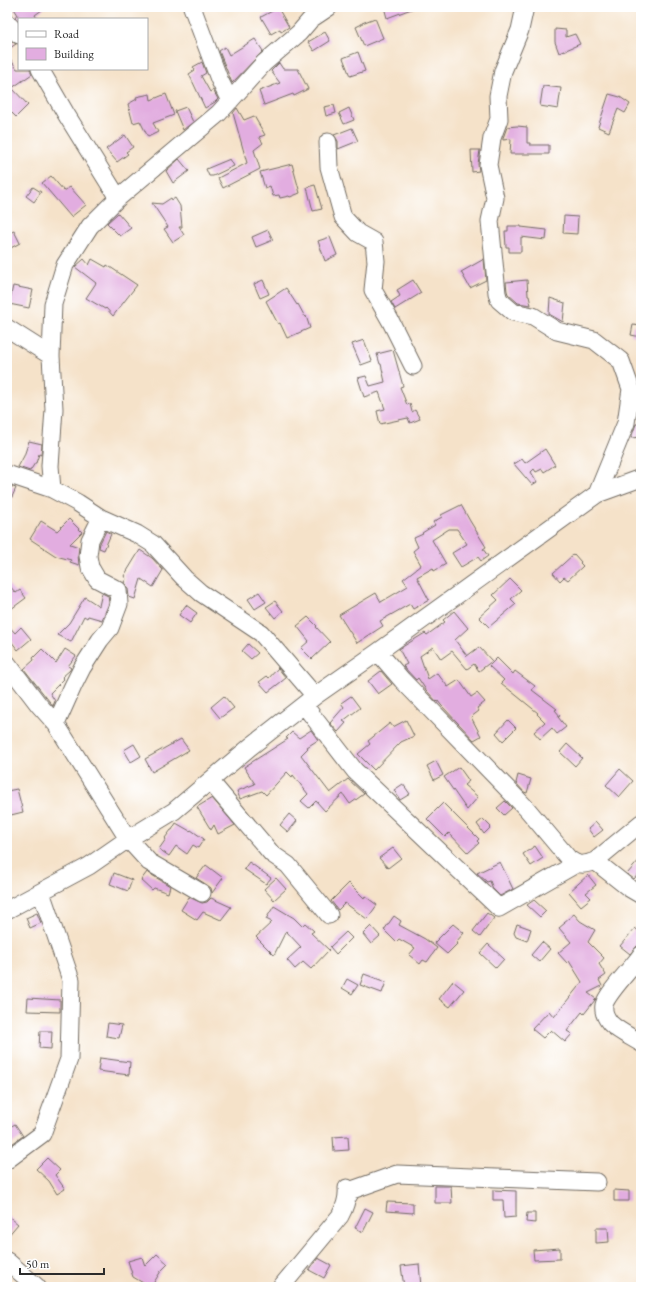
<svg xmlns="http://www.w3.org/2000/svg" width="648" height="1294" viewBox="0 0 648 1294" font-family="'EB Garamond',serif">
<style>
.building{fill:#e2ade0}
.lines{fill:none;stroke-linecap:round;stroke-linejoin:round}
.minor-casing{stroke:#726b62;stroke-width:19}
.minor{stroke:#fff;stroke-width:17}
</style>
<rect width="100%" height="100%" fill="#fff"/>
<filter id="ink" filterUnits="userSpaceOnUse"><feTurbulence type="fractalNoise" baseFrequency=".025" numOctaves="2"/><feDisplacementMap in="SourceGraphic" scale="8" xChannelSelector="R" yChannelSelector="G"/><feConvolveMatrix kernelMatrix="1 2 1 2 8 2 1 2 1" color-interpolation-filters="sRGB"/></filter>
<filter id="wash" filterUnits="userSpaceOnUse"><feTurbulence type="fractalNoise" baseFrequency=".012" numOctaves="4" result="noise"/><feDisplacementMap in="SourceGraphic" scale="16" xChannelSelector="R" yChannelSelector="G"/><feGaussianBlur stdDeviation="0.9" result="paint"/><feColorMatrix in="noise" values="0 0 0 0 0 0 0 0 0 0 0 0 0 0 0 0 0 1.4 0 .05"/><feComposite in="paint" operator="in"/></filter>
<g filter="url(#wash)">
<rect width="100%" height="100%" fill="#f5e2c9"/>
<g id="blocks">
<path class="building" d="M13,7H46L35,15L37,19H20L19,17V21L15,17L18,15Z
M384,7H413L414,8L387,18Z
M278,8L289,27L281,32L280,29L271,34L261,17Z
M375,18L383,38L364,46L356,27L362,24V23Z
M555,29L566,30V37L575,34L580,44L559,53L555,42Z
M325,32L330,41L314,51L308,42Z
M7,37L16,44L7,50Z
M255,39L263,51L232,83L219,51L225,47L229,55Z
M358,52L365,71L350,76L343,58Z
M7,54L17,69H30L32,74L12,88L28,105L16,117L7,108Z
M202,62L206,73L201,76L210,92L213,90L218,99L215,102L205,108L189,74L195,70L193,67Z
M279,63L283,69H298L308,89L294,96L293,94L264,105L259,91L280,83L271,71Z
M543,86L561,88L558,109L540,106Z
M150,94L151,100L166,94L174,115L153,123L158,132L148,137L140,121L133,123L128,104L137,99L136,97Z
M609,94L620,97L630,104L625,113L618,109L609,132L598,127Z
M334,105L336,113L326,116L324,107Z
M186,107L193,122L183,130L175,111Z
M237,108L244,120L254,116L265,135L259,137L263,143L254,150L260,169L223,188L218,178L247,163L233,113Z
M349,108L354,120L344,124L339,113Z
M517,126L527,127V143H530V145H549V154H510L511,139L503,140V138L507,127Z
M352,128L358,141L338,149V141L334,135Z
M125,135L133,147L126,152L128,154L117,162L106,149Z
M471,150H480L478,164L479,171L472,172Z
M179,159L189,171L173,183L166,171Z
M230,159L234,166L213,176H209L206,169Z
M292,164L300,193L290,197L289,196L280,198L279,195L273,196L270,186L265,188L260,172Z
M51,176L64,191L70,187L86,205L71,217L42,183Z
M315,185L322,209L313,211L307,187Z
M33,187L41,192L34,202L26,196Z
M171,198L172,200L175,198L180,206L182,227H179L184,235L173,242L164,229L168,227L152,203L162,204Z
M118,213L131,228L120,236L107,223Z
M564,216L578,217L577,234L563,233Z
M508,226H521V227L547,230L546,240L521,237V252H509V247H506L505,231H508Z
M268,230L273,240L256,247L252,237Z
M14,231L20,243L7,250V234Z
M330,237L337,255L325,261L318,241Z
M84,259L89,265L92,259L106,267L107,265L137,285L113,316L106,308L105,309L86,298L96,283L75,267Z
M484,259L486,280L470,288L461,272Z
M263,280L269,294L260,298L254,284Z
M413,280L421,293L395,309L391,302L400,296L397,290Z
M527,280L528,296H529L531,305L518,303L508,294L507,291L506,282Z
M13,286L33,290L29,308L9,304Z
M286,288L297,305L298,304L305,317L306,316L310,328L287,338L280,323L278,324L266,301Z
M550,298L565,303L563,322L549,314Z
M633,325L641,326V337L631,335Z
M364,340L372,361L361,365L352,344Z
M393,350L403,386L400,387L407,405L410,404L412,412L415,410L420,419L410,423L408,418L380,424L377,411L385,409L379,392L364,397L358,378L366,376L370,386L385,382L381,364H380L377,354Z
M636,424H641V437L631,438Z
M29,441L42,444L41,455L39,454L36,463H35L30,471L18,467L24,456Z
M545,449L555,465L544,472L542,469L536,472L534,469L531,472L537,482L532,485L514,464L522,459L525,463Z
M7,485L16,488L7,508Z
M461,505L470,521L486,547L483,549L488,556L481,561L478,557L461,567L452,553L467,544L457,529H449L432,540L446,564L434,571L433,568L417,577L429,600L413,609L410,604L380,621L383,626L357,643L339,615L376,593L381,602L408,586L403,579L421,565L413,551L418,547L414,538L423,534L422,533L435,525L433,522L442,517L441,515Z
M69,519L82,532L70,544L79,547L78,555L79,565L70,562L71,560L56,556L30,539L41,521L57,531Z
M106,531L111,534L104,550L99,548L100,543Z
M140,550L152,558L163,570L153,587L141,579L135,599L129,597L128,589L124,582L126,579L124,576Z
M574,554L581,562L580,563L583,566L568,580L564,577L560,581L553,573Z
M510,579L521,590L511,599L516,604L489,627L479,617L498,600L493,595Z
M7,583L16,593L20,590L26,598L7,612Z
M259,592L266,602L255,609L248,599Z
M102,593L108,596L109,603L102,620L88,616L87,618L84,616L71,642L57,635L69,623L85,597L99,606Z
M275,601L283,611L275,618L266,607Z
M186,605L197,613L190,623L179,615Z
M454,611L468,628L455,640L467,656L479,647L492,661L479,671L474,664L467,669L452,651L441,659L433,647L420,656L428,679L437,673L448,687L459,680L471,697L477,693L485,702L477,708L479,711L471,717L481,736L474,740L441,705L438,701L437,702L426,690L418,678L416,680L403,666L407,664L399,649L425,633L427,635L445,622L443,620Z
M308,617L317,626L316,627L330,642L312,659L301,648L309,641L297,626Z
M7,624L15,633L21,627L31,639L18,650L7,636Z
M248,644L258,653L251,659L242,651Z
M42,649L56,663L65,649L76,656L68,666L71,668L70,670L62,677L64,679L50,693L55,701L53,706L24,669L34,660L33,658Z
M497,658L513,674L515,671L535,686L532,690L557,709L555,710L560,716L558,717L566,727L557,734L552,728L540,739L534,732L545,722L537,714L538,713L501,683L504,680L489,666Z
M278,668L286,678L268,692L259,682L267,676L269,678Z
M381,671L392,684L378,694L368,681Z
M224,696L234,708L220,718L211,707Z
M351,696L360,708L343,721L346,723L338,732L330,723L344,707L341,703Z
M406,720L414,736L401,742L374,770L358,754L370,744L368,741L390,723L393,727Z
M508,720L516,728L503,741L496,733Z
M311,730L318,740L307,747L308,748L301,755L330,793L348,779L364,794L350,804L343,794L325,811L316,801L309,808L301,801L308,794L293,775L292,777L287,772L266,795L262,791L240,799L237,791L255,784L244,767L288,739L286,738L292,732L299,738Z
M181,739L189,750L152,772L145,759Z
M134,744L141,756L131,762L124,750Z
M567,744L582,758L575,766L560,752Z
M436,761L443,775L434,780L427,766Z
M459,767L469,781L464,785L478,797L467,810L444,777Z
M620,769L633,781L619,797L606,785Z
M518,775L531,779L527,793L524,792L516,783Z
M403,784L410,794L400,800L394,790Z
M17,789L23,812L7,816V791Z
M212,798L235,825L218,834L214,825L211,830L197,807Z
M505,801L512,808L504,815L497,808Z
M443,803L479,839L477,841L479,843L468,853L449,833L445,837L427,819Z
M289,814L297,821L288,832L280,825Z
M483,819L491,827L484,834L477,824Z
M596,822L603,830L594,837L588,829Z
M176,823L190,831L191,830L204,839L198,848L193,845L187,854L176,846L169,856L159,849L166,839L165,838L171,830H172Z
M535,846L543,858L531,866L523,854Z
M393,848L401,858L388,868L379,858Z
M641,858V871L634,879L627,874Z
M249,862L271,878L266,884L244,869Z
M500,862L513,889L500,896L493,889L490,881L487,882L477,873Z
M206,865L223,878L212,893L211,888L207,885L196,878Z
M147,872L170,886L168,893L154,888L152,890L141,880Z
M114,873L132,880L128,891L110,884Z
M588,875L596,885L586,893L591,898L581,906L569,892Z
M276,878L286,889L274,900L264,889Z
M349,883L364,898L365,896L377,905L367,919L345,903L338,910L331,901Z
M189,897L202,903L207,902L211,898L231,907L221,920L203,912L197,920L181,910Z
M534,900L546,911L540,917L527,905Z
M274,906L294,918L302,926L305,923L314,931L311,933L329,950L311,969L303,962L295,969L287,960L301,947L286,931L274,955L256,937L272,922L266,919Z
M37,913L41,923L30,928L26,918Z
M487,913L494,918L480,937L473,931Z
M574,914L580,921L595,930L588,942L604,958L599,964L606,975L599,980L602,986L588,993L596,999L595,1000L584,1014L582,1012L567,1031L572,1034L565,1042L551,1030L543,1038L532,1029L549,1011L554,1017L582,982L569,961L567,963L558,953L571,942L559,928L565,923L564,922Z
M394,916L401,921L399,925L425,939L437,948L427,962L423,960L420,964L409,955L415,948L399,939L396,942L384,930Z
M453,924L464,933L456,942L458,943L447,954L434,943Z
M517,924L531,929L527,941L516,937L514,933Z
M371,926L380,936L371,944L363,934Z
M635,928L641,933V945L637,946L630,954L620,946Z
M346,932L352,938L336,954L330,947Z
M542,942L550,949L539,962L531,955Z
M488,944L504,959L496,968L480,953Z
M364,974L386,982L382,993L360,985Z
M347,979L358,985L352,994L342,988Z
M453,981L464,990L450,1007L439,999Z
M28,998L60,1000V1012L27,1011Z
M108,1023L122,1025L119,1038L106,1036Z
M40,1031H52L51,1049L39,1048Z
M100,1058L130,1062L129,1075L98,1071Z
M15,1124L23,1136L9,1146L7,1143V1129Z
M348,1136L349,1150L334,1151L333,1137Z
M47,1158L60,1170L55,1175L65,1189L57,1194L49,1181L36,1169Z
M435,1186H451L452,1203H435Z
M493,1190L516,1191V1217L504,1218L503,1200H493Z
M614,1190L629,1191V1201H614Z
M387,1202L413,1203V1213L386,1211Z
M365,1208L373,1212L363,1232L355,1228Z
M527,1213H535V1223L526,1222Z
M7,1215L18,1224L7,1237Z
M596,1228H608L609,1242L596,1243Z
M560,1248V1259L534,1260L533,1250Z
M157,1254L168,1264L161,1271L151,1287H150L133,1277L128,1261L142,1257L145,1266Z
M318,1258L331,1265L324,1278L309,1270Z
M419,1264L421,1287H404L401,1266Z"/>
</g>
</g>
<g filter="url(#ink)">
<use href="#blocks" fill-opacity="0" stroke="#726b62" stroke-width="1"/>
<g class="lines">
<defs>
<path id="minor" d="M192,7L219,79L230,101
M525,7L520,30L503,71L498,96L499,119L492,138L488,165L495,198L490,221L497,293L499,300L513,312L533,316L557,331L594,340L621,361L631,389L626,423L597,494
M7,23L19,35
M40,69L66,114L118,198
M328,142L329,167L343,217L358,233L374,242L376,261L373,290L390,320L413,366
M7,328L51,356
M7,474L52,489
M101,518L90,540L88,556L90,567L97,579L118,590L119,604L110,628L100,640L82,668L73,686L56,724L128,839L149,862L202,893
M378,652L402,680L527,809L569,859C578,866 585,865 595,861L641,823
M7,663L39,705L56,724
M315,696L261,633L201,593L184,578L153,544L137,534L101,518L78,503L52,489L50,466L54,409L51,356L53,304L65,265L90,226L118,198L219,113L264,63L299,33L311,19L329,7
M304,705L355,771L499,908L576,864
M210,781L272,854L288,865L329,915
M595,861L629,888L641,895
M7,910L89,866L128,839L174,811L250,747L315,696L378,652L597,494L641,478
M641,955C633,967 607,993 604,1005C603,1011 606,1018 610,1023C618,1031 631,1037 641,1043
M7,1160L42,1134L69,1059L71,980L41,892
M347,1198L352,1190L397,1174L597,1182
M7,1261L37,1287
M281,1287L340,1216C345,1207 348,1199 347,1188"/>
</defs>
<use href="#minor" class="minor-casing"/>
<use href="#minor" class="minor"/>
</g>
</g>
<rect width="648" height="1294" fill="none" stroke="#fff" stroke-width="24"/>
<rect x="18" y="18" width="130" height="52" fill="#ffffff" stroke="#aaaaaa"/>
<rect x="26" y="31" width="20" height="6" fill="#ffffff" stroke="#aaaaaa"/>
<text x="54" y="38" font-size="12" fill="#2b2b2b">Road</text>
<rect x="26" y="48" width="20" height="12" fill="#e2ade0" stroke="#aaaaaa"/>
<text x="54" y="58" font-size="12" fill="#2b2b2b">Building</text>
<path d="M20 1268v6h84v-6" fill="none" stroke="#2b2b2b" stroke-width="2"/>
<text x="26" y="1268" font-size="12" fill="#2b2b2b" stroke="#ffffff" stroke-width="3" paint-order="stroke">50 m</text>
</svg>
